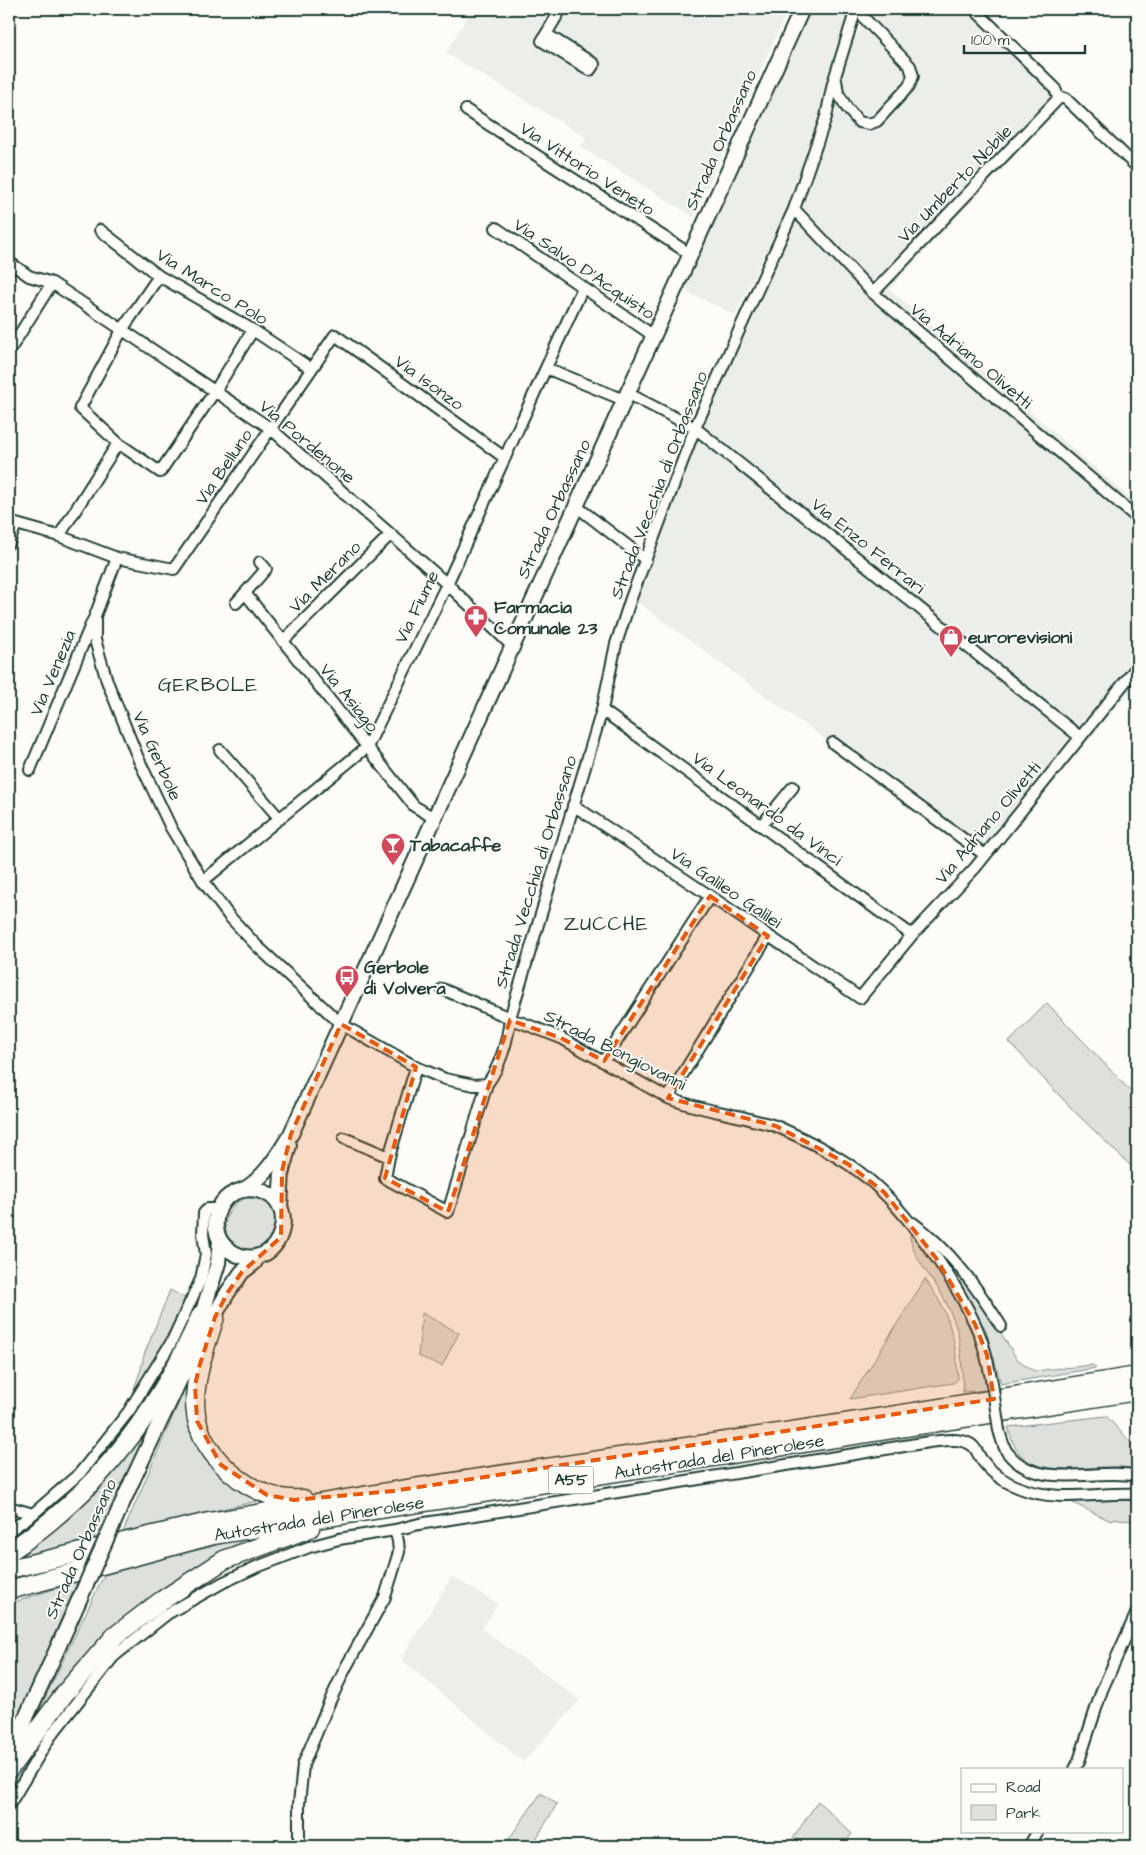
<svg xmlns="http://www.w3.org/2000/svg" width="1146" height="1855" viewBox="0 0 1146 1855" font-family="'Architects Daughter',sans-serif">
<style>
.built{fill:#eceee9}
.green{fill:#dde0db;stroke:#7e8e88}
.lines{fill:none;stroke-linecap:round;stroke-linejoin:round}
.minor-casing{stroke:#1f3d34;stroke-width:14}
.secondary-casing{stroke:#1f3d34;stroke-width:18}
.motorway-casing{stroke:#1f3d34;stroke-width:21}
.minor{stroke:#fdfcf7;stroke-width:10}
.secondary{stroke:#fdfcf7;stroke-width:14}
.motorway{stroke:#fdfcf7;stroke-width:18}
.minor-bridge-casing{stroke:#1f3d34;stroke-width:14;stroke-linecap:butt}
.secondary-bridge-casing{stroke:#1f3d34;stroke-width:18;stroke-linecap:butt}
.minor-bridge{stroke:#fdfcf7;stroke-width:10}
.secondary-bridge{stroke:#fdfcf7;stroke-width:14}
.marked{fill:#e8590c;fill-opacity:0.2;stroke:#e8590c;stroke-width:4;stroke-dasharray:10 6;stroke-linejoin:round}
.labels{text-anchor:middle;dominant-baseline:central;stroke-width:4;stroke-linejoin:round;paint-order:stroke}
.shield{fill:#fdfcf7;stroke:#62766e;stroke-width:1}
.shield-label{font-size:16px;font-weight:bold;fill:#1f3d34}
.street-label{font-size:18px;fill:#1f3d34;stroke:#fdfcf7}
.poi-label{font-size:18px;font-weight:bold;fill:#1f3d34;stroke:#fdfcf7;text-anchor:start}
.quarter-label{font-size:20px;letter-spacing:1px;fill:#1f3d34;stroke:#fdfcf7}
</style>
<rect width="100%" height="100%" fill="#fdfcf7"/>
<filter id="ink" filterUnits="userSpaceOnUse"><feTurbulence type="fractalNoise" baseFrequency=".02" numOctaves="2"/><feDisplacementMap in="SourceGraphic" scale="10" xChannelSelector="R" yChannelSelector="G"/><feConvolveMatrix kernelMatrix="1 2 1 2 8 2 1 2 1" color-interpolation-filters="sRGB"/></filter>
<g filter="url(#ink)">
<path class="built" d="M472,9H788L694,217L581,147L586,137L446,53Z
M807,9H855L824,112L788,206L735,315L681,289Z
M864,9H980L1070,98L889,289L1137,504V682L990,860L637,602L700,428L799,213L833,116L840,77L852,38L859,32Z
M452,1576L498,1604L482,1629L580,1700L523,1762L401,1659Z"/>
<path class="green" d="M1047,1003L1137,1098V1172L1074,1111L1009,1042Z
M247,1198C268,1197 272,1207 278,1224L265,1247C261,1248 254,1251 250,1251C247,1251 245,1249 242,1248C216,1238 222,1205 247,1198Z
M910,1234H912C930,1261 950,1286 965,1316C977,1339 982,1364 987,1390L963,1392C961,1366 963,1341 952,1316C949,1309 946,1302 942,1295C932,1278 910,1254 910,1234Z
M935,1245L978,1296L1017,1359L1034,1371L1093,1365L1096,1368L1001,1384L986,1330L933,1248Z
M925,1279C949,1311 956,1339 958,1379L953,1383L850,1399Z
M170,1290L187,1299L166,1346L129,1403L141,1369L144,1355Z
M422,1313L459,1333L442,1366L418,1356Z
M191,1374L199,1438L266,1499L123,1532Z
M160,1406L99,1536L9,1564V1561C41,1536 76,1513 103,1483C124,1459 143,1433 160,1406Z
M1106,1416L1137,1449V1468C1127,1468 1116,1466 1106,1467C1080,1467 1041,1476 1021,1455C1013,1447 1011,1437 1008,1427Z
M1127,1500L1137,1502V1522L1113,1518L1111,1521L1071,1502Z
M249,1537C195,1567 142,1596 99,1641C74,1667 53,1696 32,1725L104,1575L166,1558Z
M78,1581L14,1727L11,1695L9,1689V1604Z
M541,1793L557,1804L532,1846H504Z
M818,1801L852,1834L842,1846H788Z"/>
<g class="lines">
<defs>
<path id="minor" d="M974,9L1054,87L1058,96L1066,99L1137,167
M546,34L594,64L590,70L542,41L561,9
M836,80L838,93L847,108L859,122L869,124L877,121L909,86L913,76L910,66L864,18L861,9
M466,110L690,254
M794,209L873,293L1137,518
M496,228L654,336
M100,230L159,276L253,330L310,368
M9,262L29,276L52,283L270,428L447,584L512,646
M873,293L1057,100L1058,96
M9,351L52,283
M546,368L624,400
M627,393L695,428L1080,737
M118,443L80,408L122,330L159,276
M576,506L646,560
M9,522L59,536L117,558L174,569L335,335L505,458
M59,536L118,443L160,472L215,391L253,330
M9,543L16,524
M117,558L95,616V640L107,681L138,758L171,828L203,881L229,916L257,946L341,1024L416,1067L445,1079L474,1085L487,1084
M245,593L266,569L260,562
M236,603L245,593L414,806L434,818
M283,641L390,535
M602,710L912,935
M833,743L985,855
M220,750L280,819
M30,770L93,620
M573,805L710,896L860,998L912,935L975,868L1137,667
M761,826L793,787
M203,881L367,747L447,584L583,287
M442,989L510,1018
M510,1020L520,1022L561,1038L668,1098C694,1108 722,1112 749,1119C758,1122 769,1123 778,1127C809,1141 842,1157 867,1178C906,1210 954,1278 975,1324C984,1343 988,1363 992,1383
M604,1061L710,896
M416,1067L389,1157L385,1178L448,1212L487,1084C500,1067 508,1040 510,1018L602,710L616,644L631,598L695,428L794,209L826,117L833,83L856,9
M668,1098L768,936
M344,1138L389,1157
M913,1223C950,1249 977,1288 1001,1326
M999,1430C1001,1437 1003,1446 1007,1452C1037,1492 1096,1467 1137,1476
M9,1507L33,1514
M9,1531L33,1514L80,1473L129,1411L171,1343L201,1279L206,1254L203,1234L204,1213L208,1209H219
M1075,1769L1079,1761L1102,1690L1137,1612
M9,1805L50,1737L114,1656L167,1614L222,1583L254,1568L309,1547L339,1539L395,1530L419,1524L929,1442C942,1441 958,1437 970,1444C975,1446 978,1454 981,1459C991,1473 1004,1482 1020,1488C1057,1503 1099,1492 1137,1494
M299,1846V1804L303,1765L329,1703L346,1667L385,1597L399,1552L398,1541L395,1530
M1029,1846L1038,1831"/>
<path id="secondary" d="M244,1189C312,1187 280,1285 229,1250C222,1245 217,1237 216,1228C214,1214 221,1199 234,1193C237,1191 241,1191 245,1189C251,1186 257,1180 262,1175C274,1163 282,1148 291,1134L802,9
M280,1208L282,1171L289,1145
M199,1324L218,1263L220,1240
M133,1479L190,1358L228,1292L242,1272L254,1263L258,1256
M9,1755L59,1645"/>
<path id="motorway" d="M215,1317C194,1382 175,1430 239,1479C257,1492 280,1501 303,1499
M9,1552C97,1493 159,1411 201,1315
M9,1569L209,1522L393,1491L878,1418L1137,1376
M9,1590L213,1535L1137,1391
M9,1769L65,1693L115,1636L161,1601L224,1560L310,1528"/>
</defs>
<use href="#minor" class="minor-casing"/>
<use href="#secondary" class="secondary-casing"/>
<use href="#motorway" class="motorway-casing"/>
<use href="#minor" class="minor"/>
<use href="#secondary" class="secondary"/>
<use href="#motorway" class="motorway"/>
<defs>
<path id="minor-bridge" d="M992,1383L999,1430"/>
<path id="secondary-bridge" d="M59,1645L133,1479"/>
</defs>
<use href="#minor-bridge" class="minor-bridge-casing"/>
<use href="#secondary-bridge" class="secondary-bridge-casing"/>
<use href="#minor-bridge" class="minor-bridge"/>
<use href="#secondary-bridge" class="secondary-bridge"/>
</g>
</g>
<path class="marked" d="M710,896L768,936L668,1098L776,1126L848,1164L884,1192L936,1258L975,1324L987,1355L994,1399L393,1491L294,1500L267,1495L221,1465L197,1421L195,1385L200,1364L215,1317L228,1292L242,1272L281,1237L282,1171L291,1134L341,1024L416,1067L385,1178L448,1212L510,1020L561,1038L604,1061Z"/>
<defs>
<symbol id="pharmacy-pin" viewBox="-11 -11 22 30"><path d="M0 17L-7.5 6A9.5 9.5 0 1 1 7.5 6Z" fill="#d1495b" stroke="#fdfcf7"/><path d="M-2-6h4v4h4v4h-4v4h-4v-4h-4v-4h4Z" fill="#fff"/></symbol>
<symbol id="shop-pin" viewBox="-11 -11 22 30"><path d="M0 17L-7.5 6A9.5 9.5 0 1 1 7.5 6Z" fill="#d1495b" stroke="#fdfcf7"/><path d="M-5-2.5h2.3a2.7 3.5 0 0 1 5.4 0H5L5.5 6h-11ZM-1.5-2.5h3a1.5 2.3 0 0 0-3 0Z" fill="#fff"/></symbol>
<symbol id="bar-pin" viewBox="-11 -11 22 30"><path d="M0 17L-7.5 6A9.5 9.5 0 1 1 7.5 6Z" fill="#d1495b" stroke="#fdfcf7"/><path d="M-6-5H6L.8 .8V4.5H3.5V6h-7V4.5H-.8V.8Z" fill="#fff"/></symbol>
<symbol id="bus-pin" viewBox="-11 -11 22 30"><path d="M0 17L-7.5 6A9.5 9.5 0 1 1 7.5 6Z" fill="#d1495b" stroke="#fdfcf7"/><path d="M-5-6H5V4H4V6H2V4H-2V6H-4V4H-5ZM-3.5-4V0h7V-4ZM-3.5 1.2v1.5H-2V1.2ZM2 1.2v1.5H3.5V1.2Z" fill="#fff"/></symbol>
</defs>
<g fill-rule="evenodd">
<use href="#pharmacy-pin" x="462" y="603" width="28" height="38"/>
<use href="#shop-pin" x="937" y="623" width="28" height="38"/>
<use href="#bar-pin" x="379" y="831" width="28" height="38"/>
<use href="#bus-pin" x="333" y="963" width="28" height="38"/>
</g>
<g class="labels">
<rect class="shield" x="548.5" y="1466.5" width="45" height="27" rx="4"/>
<g class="shield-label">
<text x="571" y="1480">A55</text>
</g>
<g class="street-label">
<text transform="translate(721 140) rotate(-66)">Strada Orbassano</text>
<text transform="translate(587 169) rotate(33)">Via Vittorio Veneto</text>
<text transform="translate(955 184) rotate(-46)">Via Umberto Nobile</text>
<text transform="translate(584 269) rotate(34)">Via Salvo D'Acquisto</text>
<text transform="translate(212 287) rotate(32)">Via Marco Polo</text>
<text transform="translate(971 356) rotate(40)">Via Adriano Olivetti</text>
<text transform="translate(429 383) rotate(36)">Via Isonzo</text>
<text transform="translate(307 442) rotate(40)">Via Pordenone</text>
<text transform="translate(224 467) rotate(-56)">Via Belluno</text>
<text transform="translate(659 485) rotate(-69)">Strada Vecchia di Orbassano</text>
<text transform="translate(554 509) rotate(-65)">Strada Orbassano</text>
<text transform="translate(868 546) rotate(39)">Via Enzo Ferrari</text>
<text transform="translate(325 577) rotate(-45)">Via Merano</text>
<text transform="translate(417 607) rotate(-64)">Via Fiume</text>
<text transform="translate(53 673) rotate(-67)">Via Venezia</text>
<text transform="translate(349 698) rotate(51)">Via Asiago</text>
<text transform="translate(157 756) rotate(66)">Via Gerbole</text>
<text transform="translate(767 809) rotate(36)">Via Leonardo da Vinci</text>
<text transform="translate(988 823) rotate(-50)">Via Adriano Olivetti</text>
<text transform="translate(536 872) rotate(-73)">Strada Vecchia di Orbassano</text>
<text transform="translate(726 888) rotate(34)">Via Galileo Galilei</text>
<text transform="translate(615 1050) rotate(27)">Strada Bongiovanni</text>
<text transform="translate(719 1457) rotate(-9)">Autostrada del Pinerolese</text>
<text transform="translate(319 1519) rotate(-9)">Autostrada del Pinerolese</text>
<text transform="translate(81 1549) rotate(-66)">Strada Orbassano</text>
</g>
<g class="poi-label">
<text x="494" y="607">Farmacia<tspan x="494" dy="21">Comunale 23</tspan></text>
<text x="968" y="637">eurorevisioni</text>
<text x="410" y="845">Tabacaffe</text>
<text x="364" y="967">Gerbole<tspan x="364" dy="21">di Volvera</tspan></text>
</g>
<g class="quarter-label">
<text x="208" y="685">GERBOLE</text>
<text x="606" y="924">ZUCCHE</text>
</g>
</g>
<rect width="1146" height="1855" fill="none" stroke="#fdfcf7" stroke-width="30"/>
<rect x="15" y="15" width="1116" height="1825" fill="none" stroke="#1f3d34" stroke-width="2" filter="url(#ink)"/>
<rect x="961" y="1768" width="162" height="65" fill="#fdfcf7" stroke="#a4b0a9"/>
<rect x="971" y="1784" width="25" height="8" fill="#fdfcf7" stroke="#a4b0a9"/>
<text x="1006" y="1792" font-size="15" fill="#1f3d34">Road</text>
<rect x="971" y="1805" width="25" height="15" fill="#dde0db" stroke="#a4b0a9"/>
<text x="1006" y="1818" font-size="15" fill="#1f3d34">Park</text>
<path d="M964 45v8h121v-8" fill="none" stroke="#1f3d34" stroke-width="2.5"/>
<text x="971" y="45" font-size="15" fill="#1f3d34" stroke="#fdfcf7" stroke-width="4" paint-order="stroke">100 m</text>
</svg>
